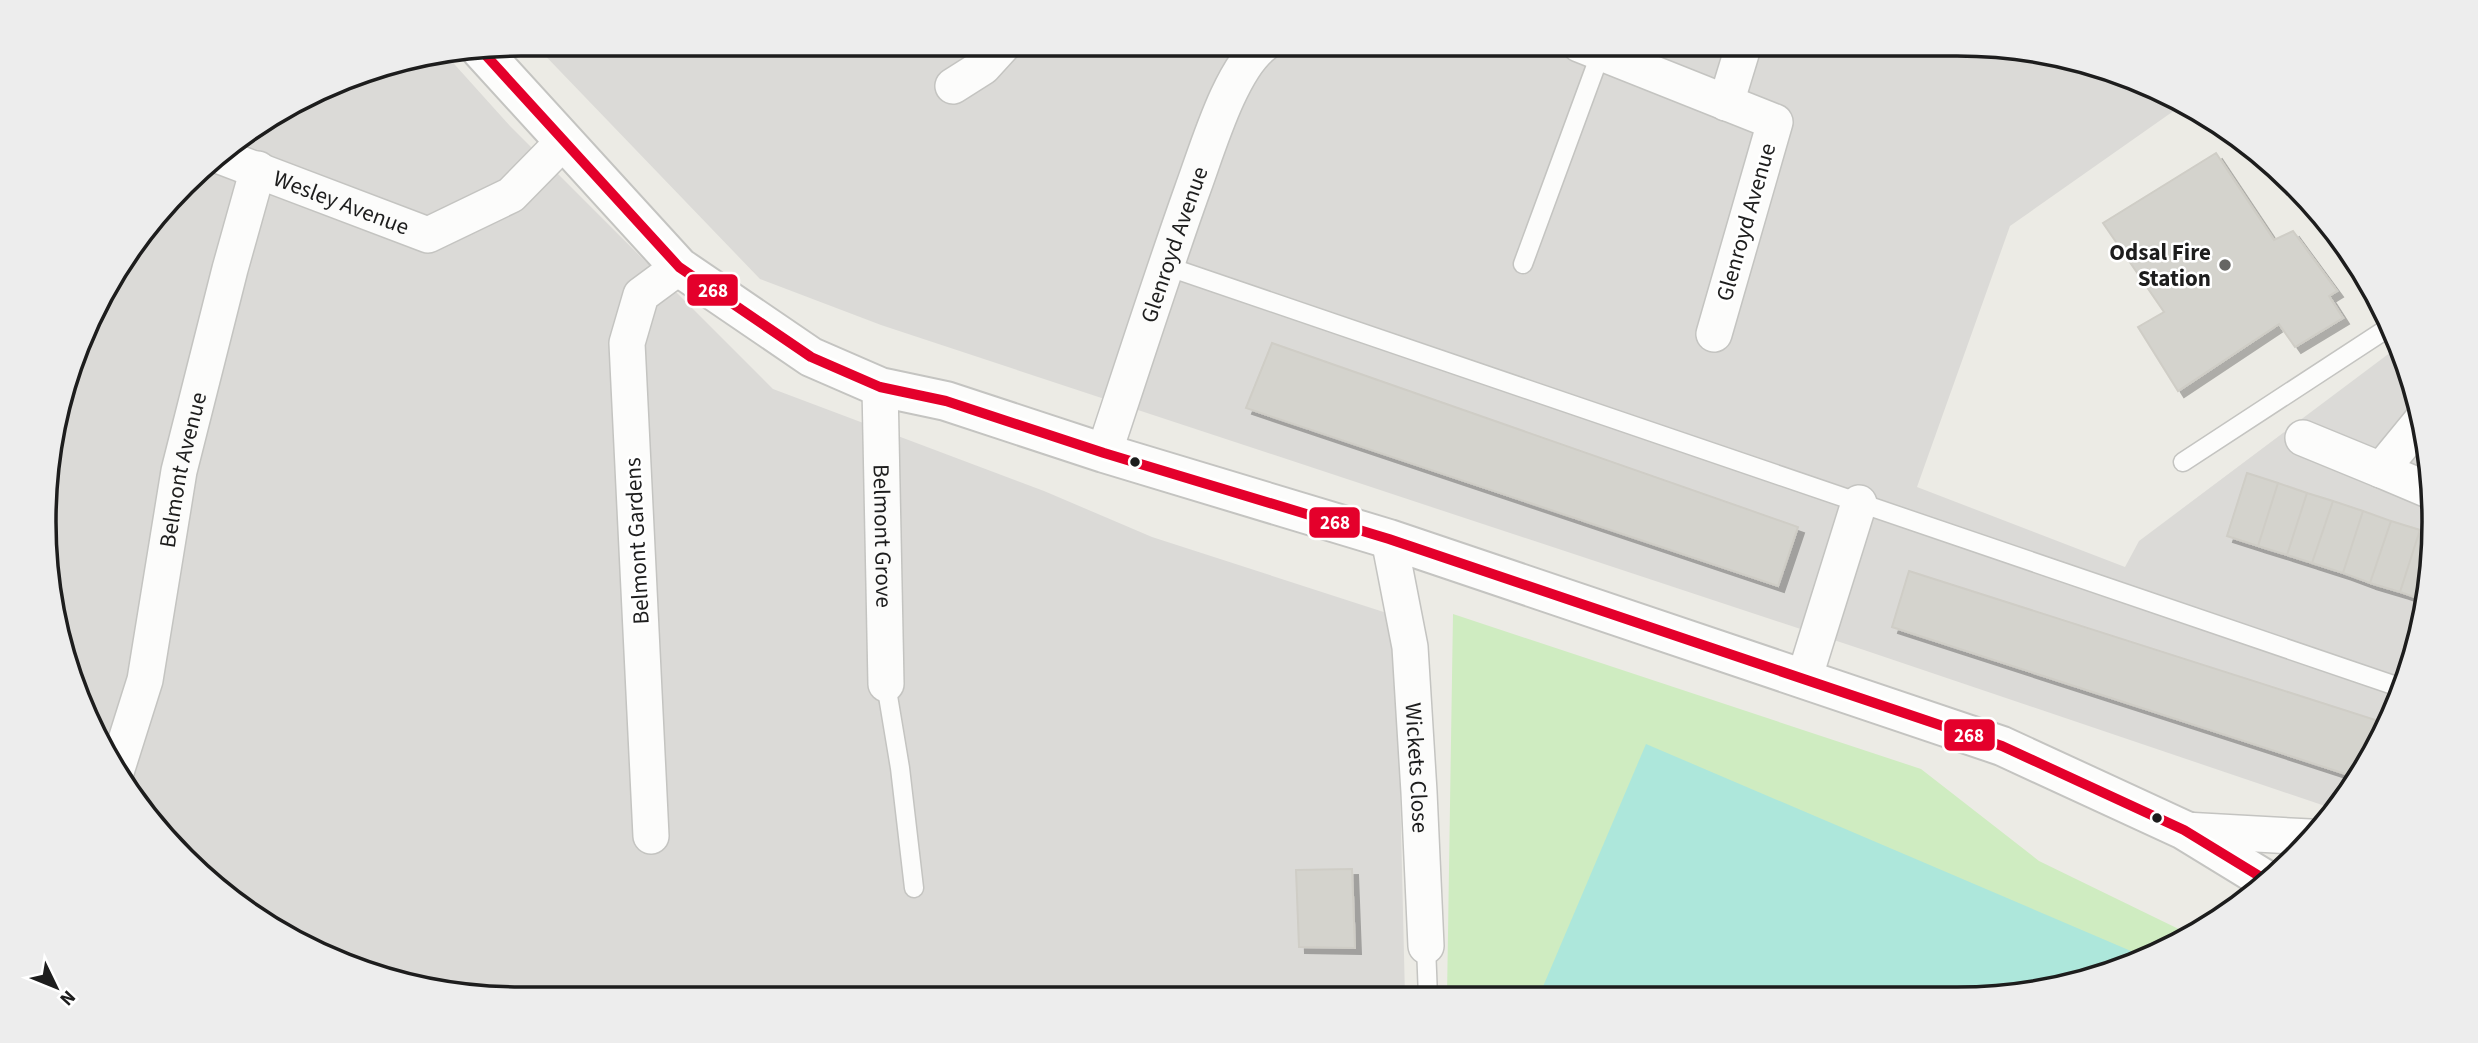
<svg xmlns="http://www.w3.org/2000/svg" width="2478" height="1043" viewBox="0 0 2478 1043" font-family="'Source Sans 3',sans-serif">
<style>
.residential{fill:#dbdad7}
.grass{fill:#cfecc1}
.pitch{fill:#ade7db}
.building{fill:#d4d3cd;stroke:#cfcdc6;stroke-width:2;filter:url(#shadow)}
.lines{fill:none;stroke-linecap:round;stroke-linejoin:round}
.service-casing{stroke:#c4c4c1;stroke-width:21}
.minor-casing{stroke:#c4c4c1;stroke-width:38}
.tertiary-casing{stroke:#c4c4c1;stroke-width:42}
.service{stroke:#fcfcfb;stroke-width:18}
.minor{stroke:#fcfcfb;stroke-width:35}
.tertiary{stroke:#fcfcfb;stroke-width:38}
.bus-1-casing{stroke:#fff;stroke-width:16}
.bus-1{stroke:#e4002b;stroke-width:10}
.poi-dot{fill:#656563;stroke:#fff;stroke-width:2.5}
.bus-dot{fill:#1d1d1d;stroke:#fff;stroke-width:2.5}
.labels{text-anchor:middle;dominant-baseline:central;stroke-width:5;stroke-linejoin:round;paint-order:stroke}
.street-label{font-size:23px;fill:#1d1d1d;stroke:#fff}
.poi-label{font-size:23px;font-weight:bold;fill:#1d1d1d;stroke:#fff;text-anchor:end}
.rim{fill:none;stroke:#1d1d1d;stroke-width:3.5}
.line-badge{stroke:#fff;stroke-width:2.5}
.badge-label{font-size:19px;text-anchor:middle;font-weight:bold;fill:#fff}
</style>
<defs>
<filter id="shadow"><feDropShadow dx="6" dy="6" stdDeviation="0" flood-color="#0004"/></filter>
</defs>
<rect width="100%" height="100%" fill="#ecebe5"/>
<path class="residential" d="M534,44H1956L2110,69L2185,103L2010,226L1917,487L2125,567L2139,541L2399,346L2418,397L2433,490L2430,583L2409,675L2354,787L2334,809L1864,650L881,325L760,279Z
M447,56L510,126L773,389L1044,491L1152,537L1396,616L1405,997L522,999L368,974L230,900L163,837L108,761L53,615L48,459L69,368L108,283L207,162L283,108L368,69Z"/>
<path class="grass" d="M1453,614L1921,769L2039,861L2191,935L2167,950L2019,995L1447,997Z"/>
<path class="pitch" d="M1646,744L2145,957L2019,995L1539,996Z"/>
<path class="building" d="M2216,153L2274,240L2293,231L2337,291L2329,296L2343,318L2295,347L2279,324L2178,391L2138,327L2164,312L2103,223Z
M1272,343L1798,527L1778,586L1246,408Z
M2247,473L2278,483L2258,546L2227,536Z
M2278,483L2307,493L2287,555L2258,546Z
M2307,493L2333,501L2312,563L2287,555Z
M2333,501L2363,511L2343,573L2312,563Z
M2363,511L2391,521L2370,583L2343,573Z
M2391,521L2420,530L2400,592L2370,583Z
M2420,530L2432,533L2430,583L2426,601L2400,592Z
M1909,571L2385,723L2358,778L1892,627Z
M1352,869L1355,948L1299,947L1296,870Z"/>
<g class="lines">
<defs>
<path id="service" d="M1523,264L1601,52
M1166,266L2402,688
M2183,462L2391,326
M886,684L900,768L914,888
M1426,946L1428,997"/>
<g id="minor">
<path d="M1579,44L1775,122L1714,334"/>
<path d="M953,86L983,67L1004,44"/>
<path d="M1726,103L1744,44"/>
<path id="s1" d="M217,155L428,235L511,195L564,141"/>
<path id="s2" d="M880,387L886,684"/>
<path d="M2422,420L2381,470L2433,492"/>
<path d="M2303,438L2381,470"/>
<path id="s3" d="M1104,453C1133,366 1161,278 1192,191C1207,151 1230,69 1264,44"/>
<path id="s4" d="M1389,539L1410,647L1419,792L1426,946"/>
<path d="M1804,679L1859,503"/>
<path id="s5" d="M116,772L145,680L179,471L230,269L258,169"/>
<path d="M2184,830L2310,837"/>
<path d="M651,836L627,343L641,295L679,267"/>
</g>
<path id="tertiary" d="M481,50L679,267L811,357L880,387L946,401L1104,453L1389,539L2002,746L2184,830L2269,882"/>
</defs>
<use href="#service" class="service-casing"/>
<use href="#minor" class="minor-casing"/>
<use href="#tertiary" class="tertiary-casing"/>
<use href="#service" class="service"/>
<use href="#minor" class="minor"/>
<use href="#tertiary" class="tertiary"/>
<defs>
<path id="bus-1" d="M481,50L679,267L811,357L880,387L946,401L1104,453L1389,539L2002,746L2184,830L2269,882"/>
</defs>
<use href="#bus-1" class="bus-1-casing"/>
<use href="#bus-1" class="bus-1"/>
</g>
<circle class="poi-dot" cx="2225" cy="265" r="7"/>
<g class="bus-dot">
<circle cx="1135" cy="462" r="6"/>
<circle cx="2157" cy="818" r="6"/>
</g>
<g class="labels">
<g class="street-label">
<text stroke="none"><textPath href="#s1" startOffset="133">Wesley Avenue</textPath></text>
<text transform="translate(1746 222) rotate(-74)">Glenroyd Avenue</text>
<text stroke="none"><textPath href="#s3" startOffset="220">Glenroyd Avenue</textPath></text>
<text stroke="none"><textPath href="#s5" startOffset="310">Belmont Avenue</textPath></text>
<text stroke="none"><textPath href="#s2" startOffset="149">Belmont Grove</textPath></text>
<text transform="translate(637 541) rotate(-93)">Belmont Gardens</text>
<text stroke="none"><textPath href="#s4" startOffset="231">Wickets Close</textPath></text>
</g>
<g class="poi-label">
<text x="2211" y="252">Odsal Fire<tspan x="2211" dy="26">Station</tspan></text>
</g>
</g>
<path d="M0 0H2478V1043H0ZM521 56H1957A465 465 0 0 1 2422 521V522A465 465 0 0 1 1957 987H521A465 465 0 0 1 56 522V521A465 465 0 0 1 521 56Z" fill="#ededed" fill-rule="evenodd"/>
<path class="rim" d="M521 56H1957A465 465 0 0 1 2422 521V522A465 465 0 0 1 1957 987H521A465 465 0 0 1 56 522V521A465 465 0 0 1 521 56Z"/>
<g class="line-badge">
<rect x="686" y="273" width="53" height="34" rx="7" fill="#e4002b"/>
<rect x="1308" y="506" width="53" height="33" rx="7" fill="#e4002b"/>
<rect x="1943" y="718" width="53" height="34" rx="7" fill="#e4002b"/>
</g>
<g class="badge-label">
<text x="713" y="297">268</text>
<text x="1335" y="529">268</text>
<text x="1969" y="742">268</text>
</g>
<g transform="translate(56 987) rotate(133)" stroke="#ffffff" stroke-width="5" paint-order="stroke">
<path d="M0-5L12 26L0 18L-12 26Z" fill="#1d1d1d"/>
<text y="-10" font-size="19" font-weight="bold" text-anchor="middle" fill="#1d1d1d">N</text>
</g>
</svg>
